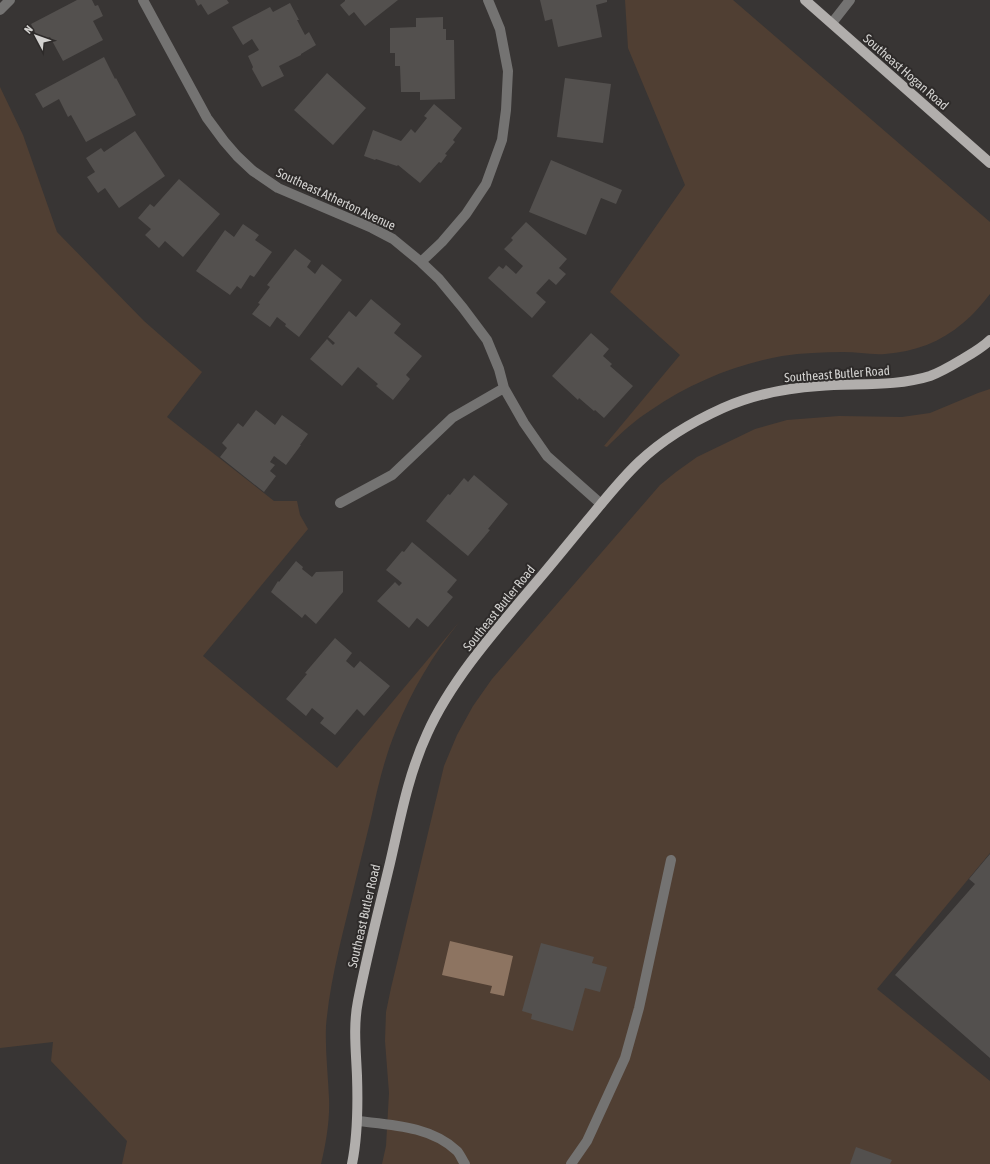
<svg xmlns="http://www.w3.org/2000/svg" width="990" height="1164" viewBox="0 0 990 1164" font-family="'Asap Condensed',sans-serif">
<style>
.green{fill:#503f33}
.water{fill:#8d7461}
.building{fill:#53504e}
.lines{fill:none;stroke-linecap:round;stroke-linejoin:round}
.minor{stroke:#747372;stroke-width:10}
.major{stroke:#b1aeac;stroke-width:10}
.labels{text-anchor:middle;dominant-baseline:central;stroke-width:4;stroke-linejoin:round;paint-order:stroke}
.street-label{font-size:13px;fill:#d3d2d0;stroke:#2e2b2a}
</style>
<rect width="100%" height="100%" fill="#383534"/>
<path class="green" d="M625,0H733L990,222V294C982,304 973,315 963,323C941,342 914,352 885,354C871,355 857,352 843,352C823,352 802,353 782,356C736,364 690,383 651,410C635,420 621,433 607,447L604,446L680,355L610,292L685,185L628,48Z
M0,87L23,135L57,232L144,321L202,372L167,417L274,501H297L300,515L308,529L203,656L337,768L460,621C433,655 412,689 396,730C385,757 378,785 372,814C366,838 360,863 354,887C343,933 330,979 326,1026C325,1050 328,1074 329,1098C330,1120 326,1143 321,1164H122L127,1141L51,1061L53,1042L0,1048Z
M990,389V853L877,989L990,1081V1164H382L386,1146L389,1093L385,1041L386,1012L391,988L444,766L457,735L473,706L492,679L660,485L676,472L697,457L755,429L787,420L839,416L902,417L930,413L978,393Z"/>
<path class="water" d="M450,941L513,956L504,996L490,993L492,986L442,975Z"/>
<path class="building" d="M77,0H92L95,6L98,5L103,16L93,21L103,40L63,61L50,37L40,42L31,24Z
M195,0H227L229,3L208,15L201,4L198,6Z
M345,0H398L365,26L354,12L349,16L340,5L345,1Z
M540,0H607V2L596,5L602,37L558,47L552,19L545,21Z
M290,3L299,20H297L305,35L309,32L316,45L301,54V55L279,66L284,76L262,87L252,69L253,67L248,56L259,50L252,39L243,45L232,27L270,7L273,12Z
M443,17V29H446V40H454L455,99L420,100V92H401L400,66H395V53H390V28L416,27V18Z
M104,57L115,79L116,78L136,115L86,142L71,115L68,117L59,99L43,108L35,94Z
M327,73L366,108L333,145L294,110Z
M565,78L611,84L603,143L557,137Z
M434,104L462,128L453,140L455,142L445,154L447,155L441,163L439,162L420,183L398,165L397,166L376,159L375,160L364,156L373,130L401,141L411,129L415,133L427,118L424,116Z
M135,131L165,176L119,208L105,188L98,193L87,177L95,172L86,158L101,148L104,152Z
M551,160L622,190L616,204L601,198L586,235L529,212Z
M179,179L220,214L183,257L165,241L159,248L145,235L151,229L138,218L150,204L154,207Z
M526,222L567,259L559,268L566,274L556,285L549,279L536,293L546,302L532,318L488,278L499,266L503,269L506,265L516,274L523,266L504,249L513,240L511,238Z
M243,224L259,235L255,240L272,252L254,277L250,275L241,289L237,286L230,295L196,271L225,230L234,237Z
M295,249L311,261L307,267L315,274L322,264L342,280L299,337L285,326L286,324L277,317L270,327L252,314L260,304L258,303L270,287L267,285Z
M371,299L401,324L394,333L422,356L406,375L410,379L393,400L376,386L378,384L358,367L342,386L310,359L327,339L333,345L335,343L328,337L349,311L356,317Z
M591,333L609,349L603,356L612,364L610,366L633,386L604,418L595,410L594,411L579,398L578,400L552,376Z
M256,410L275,425L282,415L308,434L300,445H301L286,465L274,456L270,462L275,465L270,471L276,476L264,492L220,457L227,448L222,443L238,423L243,427Z
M474,475L508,504L488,529L490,530L468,556L426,521L448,494L450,495L464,478L468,482Z
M412,542L457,580L447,592L453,597L428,627L417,618L409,628L377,601L395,582L399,586L402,583L386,570L402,551L404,552Z
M296,561L303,567L302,569L312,577L316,572L343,571V592L316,624L305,614L302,618L271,592L278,581L279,582Z
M335,638L352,653L346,661L354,668L360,661L390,686L364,716L357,709L335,735L320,723L324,718L312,708L306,716L286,699L307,674L305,673Z
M990,854V1058L895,975L975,884L969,879Z
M541,943L594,957L592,963L607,967L600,992L585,988L573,1031L531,1019L532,1014L522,1011Z
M856,1147L892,1160L890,1164H850Z"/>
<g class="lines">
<path class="minor" d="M143,0L207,118L224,141L237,156L253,171L278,188L372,228L393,239L421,262L439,279L463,308L487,340L499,369L504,388L524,423L547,456L601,504
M0,10L10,0
M832,23L850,0
M421,262L442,242L466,214L486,184L502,140L506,110L508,71L500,29L488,0
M340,503L392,475L452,418L504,388
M358,1121C391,1125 431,1126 457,1151C460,1154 462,1160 465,1164
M571,1164L587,1141L625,1058L639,1008L671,860"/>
<path class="major" d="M805,0L990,163
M352,1164C358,1135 358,1106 357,1076C356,1051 353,1026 358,1001C367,955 379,909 390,863C400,820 408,775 427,734C453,676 503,622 544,573C560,554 576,534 592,515C607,497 622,478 639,462C663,439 692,422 723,408C753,395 786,388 819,386C855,383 896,387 930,376C941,372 951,366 961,360C971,354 982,348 990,340"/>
</g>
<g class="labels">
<g class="street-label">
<text transform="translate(906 72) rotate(41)">Southeast Hogan Road</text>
<text transform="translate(336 199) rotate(25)">Southeast Atherton Avenue</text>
<text transform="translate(837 374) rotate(-4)">Southeast Butler Road</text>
<text transform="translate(499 608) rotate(-51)">Southeast Butler Road</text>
<text transform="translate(364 916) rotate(-77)">Southeast Butler Road</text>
</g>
</g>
<g transform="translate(36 36) rotate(311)" stroke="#2e2b2a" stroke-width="3" paint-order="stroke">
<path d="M0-3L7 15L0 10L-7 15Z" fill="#d3d2d0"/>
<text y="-6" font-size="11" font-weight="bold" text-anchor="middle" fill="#d3d2d0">N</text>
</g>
</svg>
